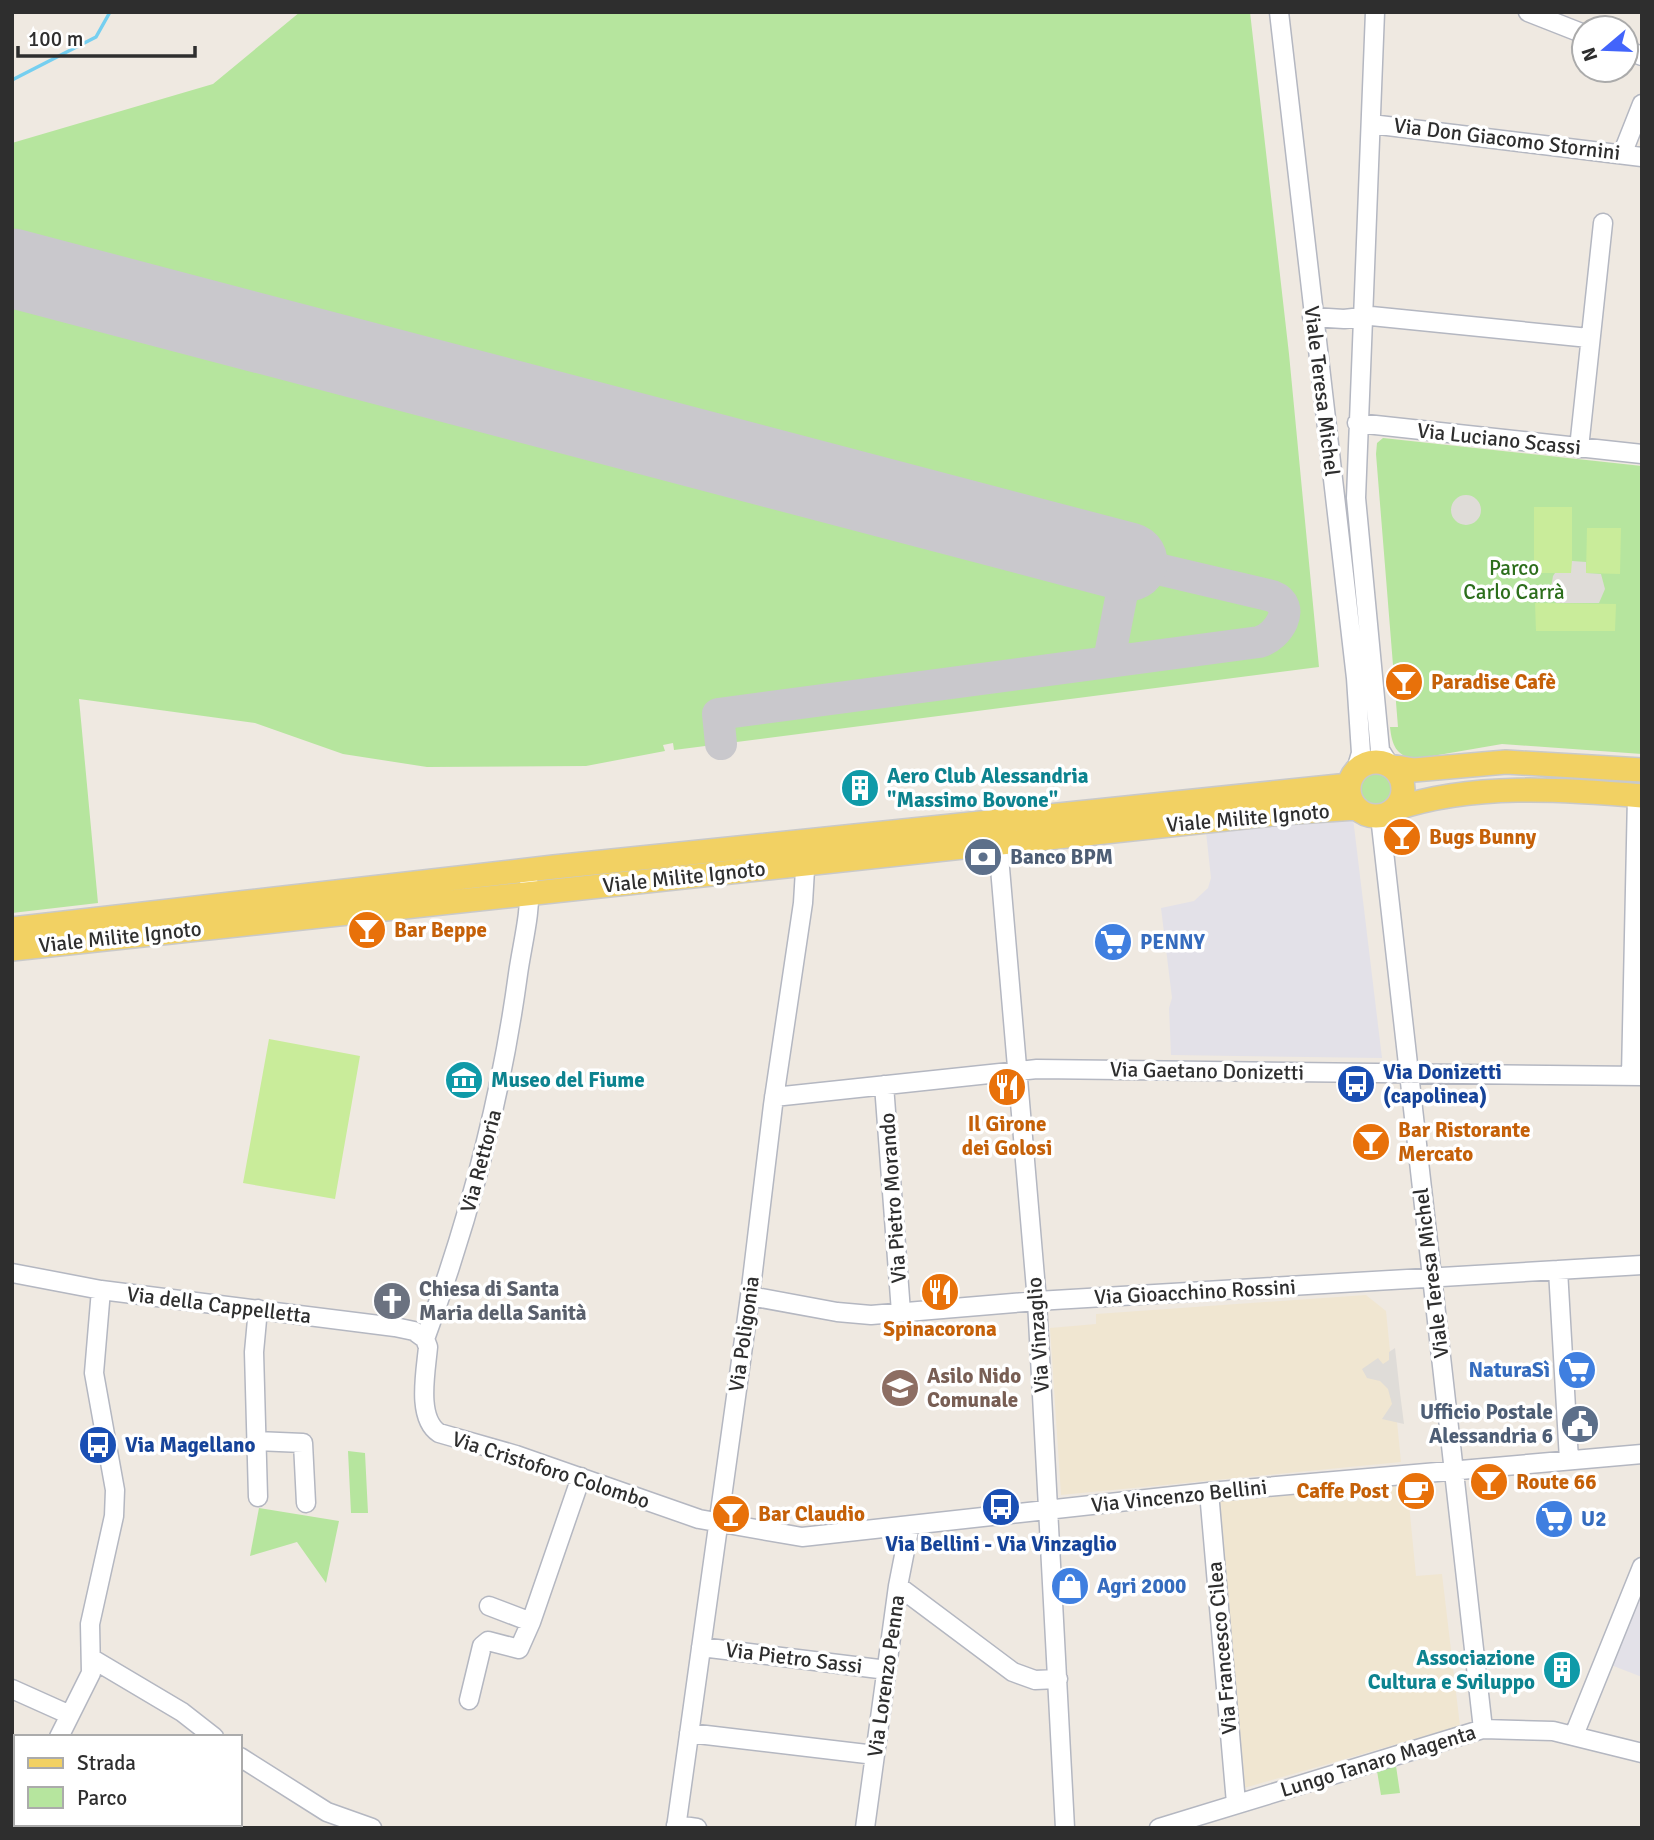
<svg xmlns="http://www.w3.org/2000/svg" width="1654" height="1840" viewBox="0 0 1654 1840" font-family="Signika,sans-serif">
<style>
.industrial{fill:#e3e1e8}
.education{fill:#f0e6d1}
.green{fill:#b6e59e}
.pitch{fill:#c9ec9a}
.plaza{fill:#dfdcd8}
.lines{fill:none;stroke-linecap:round;stroke-linejoin:round}
.stream{stroke:#75cff0;stroke-width:3.5}
.taxiway{stroke:#c9c8cc;stroke-width:32}
.runway{stroke:#c9c8cc;stroke-width:79}
.minor-casing{stroke:#b4b7c1;stroke-width:21}
.major-casing{stroke:#c9c9c9;stroke-width:26}
.minor{stroke:#fff;stroke-width:18}
.major{stroke:#f2d163;stroke-width:23}
.labels{text-anchor:middle;dominant-baseline:central;stroke-width:7;stroke-linejoin:round;paint-order:stroke}
.street-label{font-size:21px;fill:#2e2e2e;stroke:#fff}
.park-label{font-size:21px;fill:#2c6e1b;stroke:#fff}
.food-label{font-size:21px;font-weight:bold;fill:#c56008;stroke:#fff;text-anchor:start}
.culture-label{font-size:21px;font-weight:bold;fill:#0d838f;stroke:#fff;text-anchor:start}
.service-label{font-size:21px;font-weight:bold;fill:#4e5e75;stroke:#fff;text-anchor:start}
.shop-label{font-size:21px;font-weight:bold;fill:#366cbe;stroke:#fff;text-anchor:start}
.transit-label{font-size:21px;font-weight:bold;fill:#164399;stroke:#fff;text-anchor:start}
.worship-label{font-size:21px;font-weight:bold;fill:#5b616d;stroke:#fff;text-anchor:start}
.education-label{font-size:21px;font-weight:bold;fill:#785e54;stroke:#fff;text-anchor:start}
</style>
<rect width="100%" height="100%" fill="#efe9e1"/>
<path class="industrial" d="M1353,818L1382,1058L1171,1055L1169,1008L1172,998L1161,908L1194,901L1208,888L1211,878L1206,832Z
M1642,1590V1677L1611,1665Z"/>
<path class="education" d="M1366,1295L1386,1311L1401,1462L1061,1495L1050,1328L1096,1324V1314Z
M1407,1483L1416,1576L1442,1574L1460,1726L1244,1788L1217,1500Z"/>
<path class="green" d="M300,12H1250L1289,354L1319,667L674,750L673,743L663,745L665,751L586,766L427,767L343,754L255,723L79,699L98,903L12,913V143L213,84Z
M1383,438L1642,466V754L1502,744L1415,759C1396,756 1392,745 1390,727H1398L1376,454L1377,443Z
M1358 789a17 17 0 1 1 34 0a17 17 0 1 1-34 0Z
M348,1451L365,1453L368,1513H351Z
M259,1508L339,1521L326,1583L297,1542L250,1556Z
M1396,1766L1400,1793L1381,1795L1377,1771Z"/>
<path class="pitch" d="M1534,507H1572V573H1534Z
M1587,528H1621L1620,574L1586,573Z
M1535,603L1616,604L1615,631H1536Z
M269,1039L360,1056L335,1199L243,1183Z"/>
<path class="plaza" d="M1451 510a15 15 0 1 1 30 0a15 15 0 1 1-30 0Z
M1572,561L1586,562V573L1601,574L1605,589L1599,603H1556L1554,600L1551,588L1553,576L1555,573H1571Z
M1395,1348L1400,1393L1404,1424L1382,1419L1392,1404L1388,1389L1380,1381L1367,1378L1362,1369L1378,1358L1383,1364L1389,1360V1352Z"/>
<g class="lines">
<path class="stream" d="M12,80L96,37L110,12"/>
<path class="taxiway" d="M721,744L718,714L1259,642C1278,637 1298,606 1272,596L1128,562L1109,660"/>
<path class="runway" d="M12,268L1128,562"/>
<defs>
<path id="minor" d="M1279,12L1356,678L1361,753L1356,770
M1375,12L1356,498L1380,750L1390,766
M1528,12L1584,34
M1626,50L1642,56
M1371,124L1642,157
M1623,152L1642,104
M1312,317L1344,319L1371,316L1589,338
M1357,423L1642,454
M1579,448L1603,223
M1380,816L1483,1729
M997,833L1037,1301L1065,1828
M1631,1076L1637,796
M884,1085L901,1312
M774,1097L1037,1069L1642,1076
M1558,1270L1569,1460
M12,1273L101,1290L395,1327L414,1331L425,1339
M750,1296L837,1312L871,1315L1037,1301L1642,1265
M258,1309L254,1352L258,1497
M425,1339L428,1347C426,1371 416,1418 439,1433L516,1455L699,1519L802,1537L1209,1492L1642,1454
M425,1339C469,1220 501,1100 518,974C522,945 531,913 529,884
M256,1441L303,1443L306,1503
M1209,1492L1236,1803
M898,1586L1013,1672L1035,1680L1058,1679
M489,1606L531,1622L581,1477
M701,1647L887,1670
M91,1658L182,1712L214,1737
M12,1689L70,1715
M469,1700L482,1646L488,1641L519,1649L531,1622
M689,1733L875,1755
M1574,1735L1642,1567
M59,1737L91,1673L90,1624L114,1516L115,1490L94,1373L101,1290
M240,1757L327,1812L372,1828
M676,1825L697,1828
M676,1828L750,1296L773,1105L803,903L806,853
M865,1828L898,1586L910,1525
M1159,1828L1483,1729L1553,1731L1642,1753"/>
<path id="major" d="M1349 789a27 27 0 1 1 54 0a27 27 0 1 1-54 0Z
M1390,766L1414,770L1506,762L1642,770
M1395,809C1472,783 1562,789 1642,796
M12,929L554,867L1349,785
M12,949L1282,813L1356,808"/>
</defs>
<use href="#minor" class="minor-casing"/>
<use href="#major" class="major-casing"/>
<use href="#minor" class="minor"/>
<use href="#major" class="major"/>
</g>
<defs>
<symbol id="bar-disc" viewBox="-11 -11 22 22"><circle r="9.5" fill="#e8710a" stroke="#fff"/><path d="M-6-5H6L.8 .8V4.5H3.5V6h-7V4.5H-.8V.8Z" fill="#fff"/></symbol>
<symbol id="building-disc" viewBox="-11 -11 22 22"><circle r="9.5" fill="#0f9aa8" stroke="#fff"/><path d="M-4-6H4V6H1V3H-1V6H-4ZM-2.5-4.3h1.7v1.8h-1.7ZM.8-4.3h1.7v1.8H.8ZM-2.5-1h1.7V.8h-1.7ZM.8-1h1.7V.8H.8Z" fill="#fff"/></symbol>
<symbol id="bank-disc" viewBox="-11 -11 22 22"><circle r="9.5" fill="#5c6f8a" stroke="#fff"/><path d="M-6-4H6V4H-6ZM0-2.3a2.3 2.3 0 1 0 0 4.6a2.3 2.3 0 1 0 0-4.6Z" fill="#fff"/></symbol>
<symbol id="supermarket-disc" viewBox="-11 -11 22 22"><circle r="9.5" fill="#3f7fe0" stroke="#fff"/><path d="M-6-5.5h2.5l.6 2H6L4.5 2H-2.5L-4.4-4H-6ZM-1.5 3.2a1.3 1.3 0 1 0 .1 0ZM3 3.2a1.3 1.3 0 1 0 .1 0Z" fill="#fff"/></symbol>
<symbol id="museum-disc" viewBox="-11 -11 22 22"><circle r="9.5" fill="#0f9aa8" stroke="#fff"/><path d="M0-6L6-3V-2H-6V-3ZM-5-1h2V3h-2ZM-1-1h2V3h-2ZM3-1h2V3H3ZM-6 4H6V6H-6Z" fill="#fff"/></symbol>
<symbol id="bus-disc" viewBox="-11 -11 22 22"><circle r="9.5" fill="#1a4fb4" stroke="#fff"/><path d="M-5-6H5V4H4V6H2V4H-2V6H-4V4H-5ZM-3.5-4V0h7V-4ZM-3.5 1.2v1.5H-2V1.2ZM2 1.2v1.5H3.5V1.2Z" fill="#fff"/></symbol>
<symbol id="restaurant-disc" viewBox="-11 -11 22 22"><circle r="9.5" fill="#e8710a" stroke="#fff"/><path d="M-5-6h1v4h1v-4h1v4h1v-4h1v5L-1.5 .5V6h-2V.5L-5-1ZM5-6V6H3V1.5H1.5Q1.5-4 5-6Z" fill="#fff"/></symbol>
<symbol id="church-disc" viewBox="-11 -11 22 22"><circle r="9.5" fill="#6b7280" stroke="#fff"/><path d="M-1.2-6h2.4v3.5h3.3v2.4h-3.3V6h-2.4V-.1h-3.3v-2.4h3.3Z" fill="#fff"/></symbol>
<symbol id="school-disc" viewBox="-11 -11 22 22"><circle r="9.5" fill="#8d6e63" stroke="#fff"/><path d="M0-5L7-2L0 1L-7-2ZM-4 1L0 2.5L4 1V4Q0 6-4 4Z" fill="#fff"/></symbol>
<symbol id="civic-disc" viewBox="-11 -11 22 22"><circle r="9.5" fill="#5c6f8a" stroke="#fff"/><path d="M-.6-6.5H3V-4.5H.6V-3L4-1V1h2V6H-6V1h2V-1L-.6-3ZM-1.2 2.5V6h2.4V2.5Z" fill="#fff"/></symbol>
<symbol id="cafe-disc" viewBox="-11 -11 22 22"><circle r="9.5" fill="#e8710a" stroke="#fff"/><path d="M-5.5-4.5H6V0H3Q3 3.5 0 3.5H-2.5Q-5.5 3.5-5.5 0ZM3-3.2v2h1.7v-2ZM-6 4.5H4V6H-6Z" fill="#fff"/></symbol>
<symbol id="shop-disc" viewBox="-11 -11 22 22"><circle r="9.5" fill="#3f7fe0" stroke="#fff"/><path d="M-5-2.5h2.3a2.7 3.5 0 0 1 5.4 0H5L5.5 6h-11ZM-1.5-2.5h3a1.5 2.3 0 0 0-3 0Z" fill="#fff"/></symbol>
</defs>
<g fill-rule="evenodd">
<use href="#bar-disc" x="1382" y="660" width="44" height="44"/>
<use href="#building-disc" x="838" y="766" width="44" height="44"/>
<use href="#bar-disc" x="1380" y="815" width="44" height="44"/>
<use href="#bank-disc" x="961" y="835" width="44" height="44"/>
<use href="#bar-disc" x="345" y="908" width="44" height="44"/>
<use href="#supermarket-disc" x="1091" y="920" width="44" height="44"/>
<use href="#museum-disc" x="442" y="1058" width="44" height="44"/>
<use href="#bus-disc" x="1334" y="1062" width="44" height="44"/>
<use href="#restaurant-disc" x="985" y="1065" width="44" height="44"/>
<use href="#bar-disc" x="1349" y="1120" width="44" height="44"/>
<use href="#restaurant-disc" x="918" y="1270" width="44" height="44"/>
<use href="#church-disc" x="370" y="1279" width="44" height="44"/>
<use href="#supermarket-disc" x="1555" y="1348" width="44" height="44"/>
<use href="#school-disc" x="878" y="1366" width="44" height="44"/>
<use href="#civic-disc" x="1558" y="1402" width="44" height="44"/>
<use href="#bus-disc" x="76" y="1423" width="44" height="44"/>
<use href="#bar-disc" x="1467" y="1460" width="44" height="44"/>
<use href="#cafe-disc" x="1394" y="1469" width="44" height="44"/>
<use href="#bus-disc" x="979" y="1485" width="44" height="44"/>
<use href="#bar-disc" x="709" y="1492" width="44" height="44"/>
<use href="#supermarket-disc" x="1532" y="1497" width="44" height="44"/>
<use href="#shop-disc" x="1048" y="1564" width="44" height="44"/>
<use href="#building-disc" x="1540" y="1648" width="44" height="44"/>
</g>
<g class="labels">
<g class="street-label">
<text transform="translate(1507 139) rotate(7)">Via Don Giacomo Stornini</text>
<text transform="translate(1322 391) rotate(83)">Viale Teresa Michel</text>
<text transform="translate(1499 439) rotate(6)">Via Luciano Scassi</text>
<text transform="translate(1248 818) rotate(-5)">Viale Milite Ignoto</text>
<text transform="translate(684 877) rotate(-6)">Viale Milite Ignoto</text>
<text transform="translate(120 937) rotate(-6)">Viale Milite Ignoto</text>
<text transform="translate(1207 1071) rotate(1)">Via Gaetano Donizetti</text>
<text transform="translate(481 1161) rotate(-75)">Via Rettoria</text>
<text transform="translate(893 1198) rotate(-94)">Via Pietro Morando</text>
<text transform="translate(1431 1273) rotate(-97)">Viale Teresa Michel</text>
<text transform="translate(1195 1292) rotate(-3)">Via Gioacchino Rossini</text>
<text transform="translate(219 1305) rotate(7)">Via della Cappelletta</text>
<text transform="translate(744 1334) rotate(-82)">Via Poligonia</text>
<text transform="translate(1038 1335) rotate(-94)">Via Vinzaglio</text>
<text transform="translate(551 1470) rotate(18)">Via Cristoforo Colombo</text>
<text transform="translate(1179 1496) rotate(-6)">Via Vincenzo Bellini</text>
<text transform="translate(1222 1648) rotate(-95)">Via Francesco Cilea</text>
<text transform="translate(794 1658) rotate(7)">Via Pietro Sassi</text>
<text transform="translate(886 1676) rotate(-82)">Via Lorenzo Penna</text>
<text transform="translate(1378 1761) rotate(-17)">Lungo Tanaro Magenta</text>
</g>
<g class="park-label">
<text x="1514" y="568">Parco<tspan x="1514" dy="24">Carlo Carrà</tspan></text>
</g>
<g class="food-label">
<text x="1431" y="682">Paradise Cafè</text>
<text x="1429" y="837">Bugs Bunny</text>
<text x="394" y="930">Bar Beppe</text>
<text x="1007" y="1124" text-anchor="middle">Il Girone<tspan x="1007" dy="24">dei Golosi</tspan></text>
<text x="1398" y="1130">Bar Ristorante<tspan x="1398" dy="24">Mercato</tspan></text>
<text x="940" y="1329" text-anchor="middle">Spinacorona</text>
<text x="1516" y="1482">Route 66</text>
<text x="1389" y="1491" text-anchor="end">Caffe Post</text>
<text x="758" y="1514">Bar Claudio</text>
</g>
<g class="culture-label">
<text x="887" y="776">Aero Club Alessandria<tspan x="887" dy="24">"Massimo Bovone"</tspan></text>
<text x="491" y="1080">Museo del Fiume</text>
<text x="1535" y="1658" text-anchor="end">Associazione<tspan x="1535" dy="24">Cultura e Sviluppo</tspan></text>
</g>
<g class="service-label">
<text x="1010" y="857">Banco BPM</text>
<text x="1553" y="1412" text-anchor="end">Ufficio Postale<tspan x="1553" dy="24">Alessandria 6</tspan></text>
</g>
<g class="shop-label">
<text x="1140" y="942">PENNY</text>
<text x="1550" y="1370" text-anchor="end">NaturaSì</text>
<text x="1581" y="1519">U2</text>
<text x="1097" y="1586">Agri 2000</text>
</g>
<g class="transit-label">
<text x="1383" y="1072">Via Donizetti<tspan x="1383" dy="24">(capolinea)</tspan></text>
<text x="125" y="1445">Via Magellano</text>
<text x="1001" y="1544" text-anchor="middle">Via Bellini - Via Vinzaglio</text>
</g>
<g class="worship-label">
<text x="419" y="1289">Chiesa di Santa<tspan x="419" dy="24">Maria della Sanità</tspan></text>
</g>
<g class="education-label">
<text x="927" y="1376">Asilo Nido<tspan x="927" dy="24">Comunale</tspan></text>
</g>
</g>
<rect width="1654" height="1840" fill="none" stroke="#2e2e2e" stroke-width="28"/>
<rect x="14" y="1735" width="228" height="91" fill="#ffffff" stroke="#ababab" stroke-width="2"/>
<rect x="28" y="1758" width="35" height="10" fill="#f2d163" stroke="#ababab" stroke-width="2"/>
<text x="77" y="1770" font-size="21" fill="#2e2e2e">Strada</text>
<rect x="28" y="1787" width="35" height="21" fill="#b6e59e" stroke="#ababab" stroke-width="2"/>
<text x="77" y="1805" font-size="21" fill="#2e2e2e">Parco</text>
<g transform="translate(1605 49) rotate(251)"><circle r="33" fill="#ffffff" stroke="#ababab" stroke-width="2"/>
<path d="M0-5L12 26L0 18L-12 26Z" fill="#4264fb"/>
<text y="-10" font-size="19" font-weight="bold" text-anchor="middle" fill="#2e2e2e">N</text>
</g>
<path d="M18 46v10h177v-10" fill="none" stroke="#2e2e2e" stroke-width="3.5"/>
<text x="28" y="46" font-size="21" fill="#2e2e2e" stroke="#ffffff" stroke-width="5" paint-order="stroke">100 m</text>
</svg>
